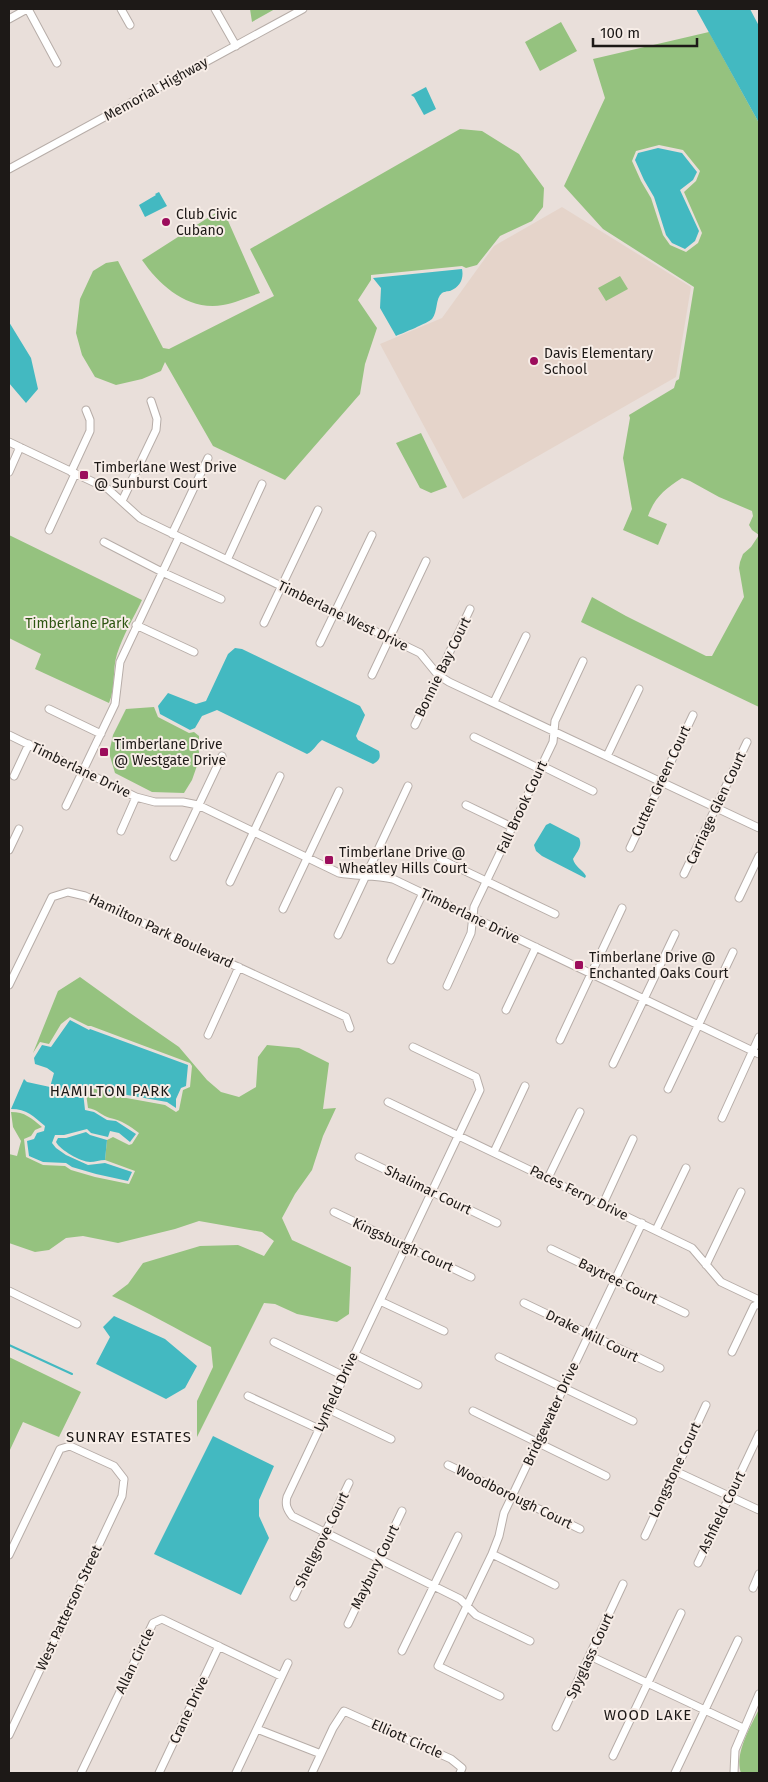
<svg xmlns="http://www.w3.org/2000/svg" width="768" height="1782" viewBox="0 0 768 1782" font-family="'Fira Sans',sans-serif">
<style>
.built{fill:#e5d4ca}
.green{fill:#95c27f;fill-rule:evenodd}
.water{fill:#43b9c1}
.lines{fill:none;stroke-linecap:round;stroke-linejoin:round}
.stream{stroke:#43b9c1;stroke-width:2}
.minor-casing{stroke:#b7ada8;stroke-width:9}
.minor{stroke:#fff;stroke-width:7}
.poi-dot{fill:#9c0d5c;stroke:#f7ede7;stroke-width:2}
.labels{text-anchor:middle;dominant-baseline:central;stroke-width:4;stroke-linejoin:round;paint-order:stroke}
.street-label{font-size:14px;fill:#1d1917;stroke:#f7ede7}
.poi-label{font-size:14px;fill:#1d1917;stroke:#f7ede7;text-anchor:start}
.park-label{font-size:14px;fill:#2d5612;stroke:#f7ede7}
.neighbourhood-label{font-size:15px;letter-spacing:1px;fill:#1d1917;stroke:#f7ede7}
</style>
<rect width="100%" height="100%" fill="#e9dfda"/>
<path class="built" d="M562,207L691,287L676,377L463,499L380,344L442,318L494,246Z"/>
<path class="green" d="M250,9H275L252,22Z
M561,22L577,51L540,71L525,42Z
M709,32L759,123V707L581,622L592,597L626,616L706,656H712L744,597L739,568L740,562L743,554L751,547L759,535L752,530L749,525L753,516L752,511L719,497L690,481L682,478C665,489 655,497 648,516L667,524L658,545L623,530L632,509L623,458L630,418L629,415L674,388L676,381L679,379L694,287L603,229L564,186L605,98L593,59ZM659,145L683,150L700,171L696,181L684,192L702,233L698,243L686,252L670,245L663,235L651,198L641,181L632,161L636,151Z
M460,129L482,131L519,154L544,188L543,207L532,221L500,236L477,265L466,268L462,266L371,275V280L358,300L377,328L365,364L360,394L285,480L213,446L165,362L161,371L142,379L116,385L95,377L82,355L76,333L80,299L93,271L106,263L118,261L163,348L169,349L274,296L250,249Z
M217,212L225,214L260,293C248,297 235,303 223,305C188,311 160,286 142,260Z
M620,276L628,289L606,301L598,288Z
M421,433L447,487L431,493L420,488L396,443Z
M9,535L142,600C134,617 123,635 117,654C112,670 116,687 109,703L35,669L41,654L9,638Z
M154,707L158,717L189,733L194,732L199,736V760L192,780L184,793L152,792L115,773L109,753L113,735L126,709Z
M80,977L130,1013L179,1047L207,1080L221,1092L239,1097L256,1087L258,1057L267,1045L299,1048L329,1063L323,1109L336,1108L323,1136L312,1170L295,1194L282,1218L292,1240L351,1267L349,1314L337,1322L297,1314L275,1304L264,1303L197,1437V1401L213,1367L211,1347C178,1330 146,1311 112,1296L128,1284L143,1263L200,1246L238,1245L264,1256L274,1241L262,1232L199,1221L175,1229L118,1243L83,1236L66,1238L49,1250L35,1252L9,1243V1154L17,1156L21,1141L13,1127L11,1112C25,1112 31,1118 42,1127L35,1130L31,1136L24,1139L26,1157L43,1165L65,1166L71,1170L95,1177L129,1184L135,1171L105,1160L107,1140L113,1137L129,1145L132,1144L139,1133C130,1126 121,1120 110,1118C102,1116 97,1109 88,1108L86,1093L90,1089L99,1088L110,1095L165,1105L176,1112L179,1110L183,1090L190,1087L192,1066L190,1063L91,1026H88L70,1017L61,1024L49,1044L40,1042L33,1053L58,991Z
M9,1357L81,1392L59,1437L23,1422L9,1452Z
M759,1709V1773H741C734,1754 751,1726 759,1709Z"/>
<path class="water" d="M696,9H750L759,26V123Z
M426,87L436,109L424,115L414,97L411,95Z
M658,148L682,153L697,172L693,180L680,190L699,231L695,241L685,249L672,243L666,235L654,197L644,180L635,160L638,153Z
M159,192L167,206L145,217L139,205L156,195L155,194Z
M462,269C464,279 460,287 450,291C448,291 443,292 442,293C435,299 438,312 432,319C428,323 403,333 396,336L380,308L381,288L373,278Z
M9,322L31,358L38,389L26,403L9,383Z
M235,648L242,649L360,706L365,715L356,736L358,740L379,751C381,758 379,761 373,764L322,740C316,744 314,751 307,754L217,710L202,716L195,728L190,730L160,714L158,706L168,693L196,704L206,701L228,654Z
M550,823L579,838C583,846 577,852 573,859C575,867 582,869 586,876L585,878L542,856L536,851L534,845L546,825Z
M70,1020L89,1030L90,1029L188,1065L186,1086L181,1088L176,1099V1108L167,1102L110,1092L100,1085L89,1086L83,1092L85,1110L94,1112L107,1120L116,1121L136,1134L130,1142L119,1133L110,1131L108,1137L91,1133L87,1129L64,1135H55L52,1143L56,1148L66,1155L88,1165L105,1163L132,1172L128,1181L96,1174L72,1167L66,1163L43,1162L29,1156L27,1141L34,1139L37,1133L44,1131L45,1126C33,1116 27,1109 11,1109L24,1079L27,1082L50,1087L54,1073L47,1068L35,1064L34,1058L42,1045L51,1047Z
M86,1132L90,1135L107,1140L105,1160C100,1160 95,1162 90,1162C81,1162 60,1150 56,1142L58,1138H66Z
M114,1316L165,1339L197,1366L185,1388L166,1399L96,1364L110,1337L103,1327Z
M213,1436L274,1466L259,1500V1516L269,1538L241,1595L154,1554Z"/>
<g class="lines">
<path class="stream" d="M9,1345L72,1374"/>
<defs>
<path id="minor" d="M28,9L57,63
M121,9L130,25
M215,9L236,46
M9,19L27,9
M9,169L303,9
M9,442L108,489L140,518L420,653L438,675L449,682L759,828
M9,472L20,447
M71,472L90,431V420L86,410
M122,501L156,430L157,419L151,401
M49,530L75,474
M172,534L208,458
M104,542L162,572L221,599
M227,560L262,484
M264,623L318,510
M136,625L194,652
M320,643L372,535
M372,675L426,561
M494,702L526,636
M49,709L101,734
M415,725L470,609
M9,735L136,797L155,802H183L198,805L339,873C357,876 375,875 393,879L759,1054
M474,737L540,769
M607,756L639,689
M542,766L593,791
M14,776L29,744
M466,805L512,827
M66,806L115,704L120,662L179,537
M121,831L136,797
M630,848L693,715
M9,850L19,829
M174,857L222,756
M440,859L555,914
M684,874L747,742
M230,882L280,776
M739,898L759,856
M283,909L339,791
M338,935L408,786
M391,960L423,893
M9,985L52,897L68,892L85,896L346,1017L350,1028
M447,986L471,933L474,907L553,742L555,721L583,661
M506,1010L536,947
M208,1035L239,967
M560,1040L622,908
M413,1047L476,1077L480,1090L287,1497C285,1505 287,1509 292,1516L460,1599L476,1615L530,1641
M613,1064L675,934
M668,1089L733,952
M388,1102L692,1248L721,1282L759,1300
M722,1118L759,1037
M494,1152L525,1086
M359,1157L497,1223
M548,1178L580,1112
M603,1204L633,1139
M334,1212L471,1277
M656,1230L686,1168
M551,1249L685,1313
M706,1265L741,1192
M9,1291L77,1324
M380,1301L444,1331
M524,1303L660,1368
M274,1342L344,1376
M732,1352L754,1306L759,1304
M354,1354L418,1385
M499,1357L633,1421
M248,1396L319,1429
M328,1409L391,1439
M473,1411L606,1476
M448,1465L580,1529
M675,1471L759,1510
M645,1536L706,1405
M492,1554L555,1585
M9,1555L60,1449L70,1446L114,1466L124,1479L122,1496L9,1735
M698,1563L759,1434
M753,1588L759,1574
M294,1597L349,1483
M348,1624L402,1511
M402,1651L458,1536
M590,1656L743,1728
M500,1696L438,1666L492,1554L499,1536L504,1513L642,1223
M556,1727L623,1584
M257,1729L321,1754
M613,1756L681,1613
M81,1773L153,1623L162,1619L281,1676
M159,1773L219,1646
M236,1773L288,1663
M312,1773L333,1728L344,1711L451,1759L462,1768L460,1773
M675,1773L738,1640
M734,1773L735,1750L759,1694"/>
</defs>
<use href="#minor" class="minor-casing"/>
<use href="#minor" class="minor"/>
</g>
<g class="poi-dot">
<circle cx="166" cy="222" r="5"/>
<circle cx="534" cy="361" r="5"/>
<rect x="79" y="470" width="10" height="10" rx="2.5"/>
<rect x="99" y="747" width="10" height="10" rx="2.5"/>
<rect x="324" y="855" width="10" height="10" rx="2.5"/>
<rect x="574" y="960" width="10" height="10" rx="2.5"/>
</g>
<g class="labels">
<g class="street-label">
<text transform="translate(156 89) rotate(-29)">Memorial Highway</text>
<text transform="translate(343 616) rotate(26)">Timberlane West Drive</text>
<text transform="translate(443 667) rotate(-64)">Bonnie Bay Court</text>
<text transform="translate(81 770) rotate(26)">Timberlane Drive</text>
<text transform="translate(661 781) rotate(-65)">Cutten Green Court</text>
<text transform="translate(522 807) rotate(-65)">Fall Brook Court</text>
<text transform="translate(716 808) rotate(-65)">Carriage Glen Court</text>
<text transform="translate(470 916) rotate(26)">Timberlane Drive</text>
<text transform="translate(161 931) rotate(25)">Hamilton Park Boulevard</text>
<text transform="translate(428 1190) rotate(26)">Shalimar Court</text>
<text transform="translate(579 1193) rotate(26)">Paces Ferry Drive</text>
<text transform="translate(403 1245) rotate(25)">Kingsburgh Court</text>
<text transform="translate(618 1281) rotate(26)">Baytree Court</text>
<text transform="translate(592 1336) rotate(26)">Drake Mill Court</text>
<text transform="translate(336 1392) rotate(-65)">Lynfield Drive</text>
<text transform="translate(551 1414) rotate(-65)">Bridgewater Drive</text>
<text transform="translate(675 1470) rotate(-65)">Longstone Court</text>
<text transform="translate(514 1497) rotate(26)">Woodborough Court</text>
<text transform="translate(722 1512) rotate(-64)">Ashfield Court</text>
<text transform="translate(322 1540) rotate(-64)">Shellgrove Court</text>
<text transform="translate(375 1567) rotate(-64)">Maybury Court</text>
<text transform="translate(69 1608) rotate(-65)">West Patterson Street</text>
<text transform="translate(590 1656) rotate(-65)">Spyglass Court</text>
<text transform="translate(135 1661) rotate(-64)">Allan Circle</text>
<text transform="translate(189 1710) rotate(-65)">Crane Drive</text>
<text transform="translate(407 1739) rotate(24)">Elliott Circle</text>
</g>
<g class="poi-label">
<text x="176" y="214">Club Civic<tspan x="176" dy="16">Cubano</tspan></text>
<text x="544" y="353">Davis Elementary<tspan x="544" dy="16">School</tspan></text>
<text x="94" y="467">Timberlane West Drive<tspan x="94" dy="16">@ Sunburst Court</tspan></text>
<text x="114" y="744">Timberlane Drive<tspan x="114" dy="16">@ Westgate Drive</tspan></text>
<text x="339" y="852">Timberlane Drive @<tspan x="339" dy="16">Wheatley Hills Court</tspan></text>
<text x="589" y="957">Timberlane Drive @<tspan x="589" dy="16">Enchanted Oaks Court</tspan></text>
</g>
<g class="park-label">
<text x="77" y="623">Timberlane Park</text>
</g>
<g class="neighbourhood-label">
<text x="110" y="1091">HAMILTON PARK</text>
<text x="129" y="1437">SUNRAY ESTATES</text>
<text x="648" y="1715">WOOD LAKE</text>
</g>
</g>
<rect width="768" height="1782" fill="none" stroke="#1d1917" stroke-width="20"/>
<path d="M593 38v8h104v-8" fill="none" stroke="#1d1917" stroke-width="2.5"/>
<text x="600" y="38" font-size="15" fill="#1d1917" stroke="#f7ede7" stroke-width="4" paint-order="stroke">100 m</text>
</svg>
